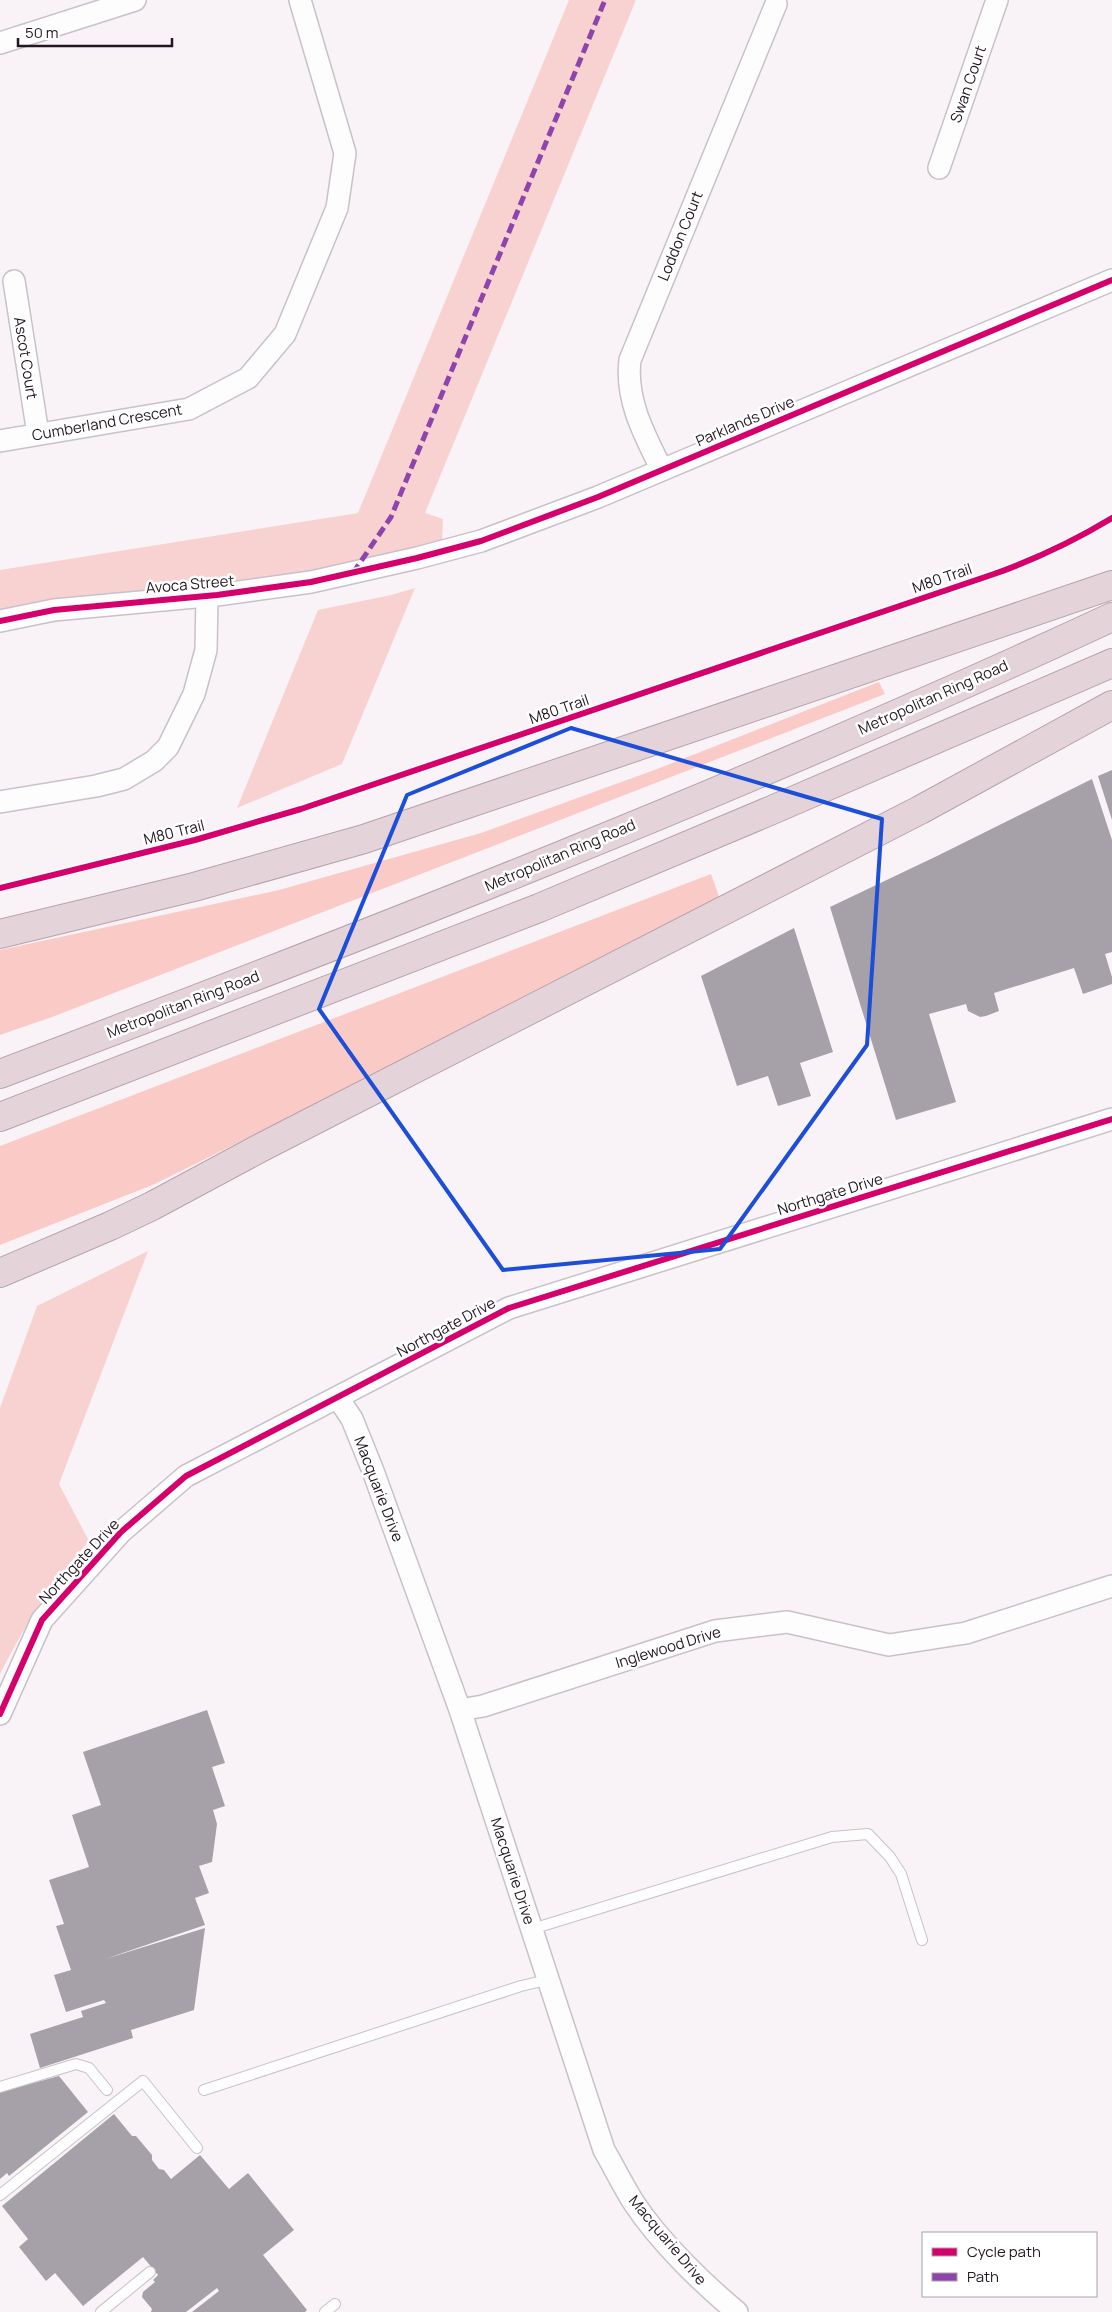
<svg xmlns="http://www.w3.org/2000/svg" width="1112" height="2312" viewBox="0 0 1112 2312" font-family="Manrope,sans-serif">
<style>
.green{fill:#f8d2d0}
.forest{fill:#facac7}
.building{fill:#a6a1a8}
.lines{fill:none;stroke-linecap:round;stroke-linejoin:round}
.lane-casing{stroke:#c9c1c8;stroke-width:12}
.street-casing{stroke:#c9c1c8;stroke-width:24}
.highway-casing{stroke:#b6a2ab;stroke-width:30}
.lane{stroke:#fefdfe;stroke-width:10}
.street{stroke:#fefdfe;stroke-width:21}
.highway{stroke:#e4d4da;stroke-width:28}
.quiet{stroke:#8e44ad;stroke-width:5;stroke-dasharray:10 5;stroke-linecap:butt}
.cycleway-casing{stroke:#fff;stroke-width:9}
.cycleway{stroke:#d6006c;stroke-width:6}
.marked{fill:none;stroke:#1d4ed8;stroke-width:4;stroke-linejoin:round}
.labels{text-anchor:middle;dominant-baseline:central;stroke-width:5;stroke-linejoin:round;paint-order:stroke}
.street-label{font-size:15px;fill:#221720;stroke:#fff}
</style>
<rect width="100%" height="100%" fill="#f9f3f8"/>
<path class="green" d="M569,0H636L425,513L443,519L442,541L289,576L0,611V570L358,513Z
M415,588L342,764L237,808L318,610L391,595Z
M148,1251L59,1484L89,1541C53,1581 24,1626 0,1674V1408L37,1306Z"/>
<path class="forest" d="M879,682L885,694L52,1017L0,1035V950L279,890L481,833L657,769Z
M711,874L722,905L520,1002L155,1184L0,1245V1146Z"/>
<path class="building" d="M1112,770V820L1098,776Z
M1092,779L1112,840V952L1105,954L1112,977V984L1083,994L1074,968L994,993L999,1011L986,1016L980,1017L968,1011L966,1004L929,1014L956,1102L896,1120L830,907L937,856Z
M794,928L833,1052L800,1063L811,1096L778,1106L768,1076L737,1086L701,976Z
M207,1710L225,1763L212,1767L225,1806L213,1810L217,1824L212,1862L199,1866L209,1893L195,1898L205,1925L105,1959L205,1928L194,2010L131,2030L133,2038L40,2068L30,2034L83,2017L81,2011L106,2003L104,2000L66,2012L54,1975L71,1970L56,1926L64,1924L49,1880L89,1867L72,1815L101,1805L83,1752Z
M59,2076L88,2112L9,2176L7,2173L0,2179V2092Z
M114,2114L132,2136H136L152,2155V2160L159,2169L164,2170L171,2179L200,2155L229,2189L248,2173L294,2230L263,2255L307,2310L305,2312H192L219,2291L217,2288L186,2312H151L152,2309L142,2297L143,2292L155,2282L153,2280L158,2275L143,2257L83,2306L55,2273L46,2281L19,2247L28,2239L2,2206Z"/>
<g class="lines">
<defs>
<path id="lane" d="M532,1929L832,1837L868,1834L890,1857L901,1874L922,1940
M0,2087L76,2064L89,2068L107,2090
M204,2090L521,1986L547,1980
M0,2195L143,2081L197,2148
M101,2312L150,2272
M325,2312L335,2304"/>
<path id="street" d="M0,43L135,0
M939,168L997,0
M14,281L38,434
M0,441L189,409L248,378L285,334L337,208L345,153L300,0
M662,470C645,436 625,400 630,360L776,4
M0,621L54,610L217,595L311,582L417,558L481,541L598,497L1112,280
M0,802L96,786L124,779L154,761L168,747L194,694L206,650L207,596
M338,1398L352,1419L373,1471L460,1710L604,2150C614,2167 623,2186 634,2203C659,2241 702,2283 737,2312
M460,1710L483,1706L715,1631L787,1622L889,1645L966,1633L1112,1586
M0,1714L42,1620L121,1532L186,1476L509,1308L1112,1119"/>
<path id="highway" d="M0,934L194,887L364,839L1112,585
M0,1074C375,932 749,786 1112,617
M0,1117L539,908L772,810L1112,663
M0,1273L110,1226L152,1206L262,1147L920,810L1112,705"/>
</defs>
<use href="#lane" class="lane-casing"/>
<use href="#street" class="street-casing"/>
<use href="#highway" class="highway-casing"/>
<use href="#lane" class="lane"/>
<use href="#street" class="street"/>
<use href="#highway" class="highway"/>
<path class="quiet" d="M353,573L391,517L605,0"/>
<defs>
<path id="cycleway" d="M0,621L54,610L217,595L311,582L417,558L481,541L598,497L1112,280
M0,888L195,840L301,809L994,574C1036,559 1074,541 1112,518
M0,1714L42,1620L121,1532L186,1476L509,1308L1112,1119"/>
</defs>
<use href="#cycleway" class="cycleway-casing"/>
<use href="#cycleway" class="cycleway"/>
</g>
<path class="marked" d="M571,728L882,819L867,1045L720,1249L503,1270L319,1009L407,795Z"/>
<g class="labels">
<g class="street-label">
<text transform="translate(968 84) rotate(-71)">Swan Court</text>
<text transform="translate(680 236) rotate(-68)">Loddon Court</text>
<text transform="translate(26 358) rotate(81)">Ascot Court</text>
<text transform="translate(745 421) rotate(-23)">Parklands Drive</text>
<text transform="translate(107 422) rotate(-10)">Cumberland Crescent</text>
<text transform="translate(942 578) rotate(-19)">M80 Trail</text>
<text transform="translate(190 584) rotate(-5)">Avoca Street</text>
<text transform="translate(933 697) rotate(-24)">Metropolitan Ring Road</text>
<text transform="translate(559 709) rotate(-19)">M80 Trail</text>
<text transform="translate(174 832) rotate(-14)">M80 Trail</text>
<text transform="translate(560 855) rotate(-23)">Metropolitan Ring Road</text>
<text transform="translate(183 1004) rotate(-21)">Metropolitan Ring Road</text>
<text transform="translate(830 1194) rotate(-17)">Northgate Drive</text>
<text transform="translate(446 1327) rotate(-28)">Northgate Drive</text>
<text transform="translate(379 1489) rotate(69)">Macquarie Drive</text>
<text transform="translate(79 1561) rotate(-47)">Northgate Drive</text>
<text transform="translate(668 1647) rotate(-17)">Inglewood Drive</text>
<text transform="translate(513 1871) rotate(72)">Macquarie Drive</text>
<text transform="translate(668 2240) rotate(50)">Macquarie Drive</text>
</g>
</g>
<rect x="922" y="2232" width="175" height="65" fill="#ffffff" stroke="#a7a2a6"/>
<rect x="932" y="2248" width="25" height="8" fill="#d6006c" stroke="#a7a2a6"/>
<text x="967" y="2257" font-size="15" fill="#221720">Cycle path</text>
<rect x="932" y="2273" width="25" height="8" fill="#8e44ad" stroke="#a7a2a6"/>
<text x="967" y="2282" font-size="15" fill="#221720">Path</text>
<path d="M18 38v8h154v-8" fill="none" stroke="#221720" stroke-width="2.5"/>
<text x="25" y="38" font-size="15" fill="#221720" stroke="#ffffff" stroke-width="4" paint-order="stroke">50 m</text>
</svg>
